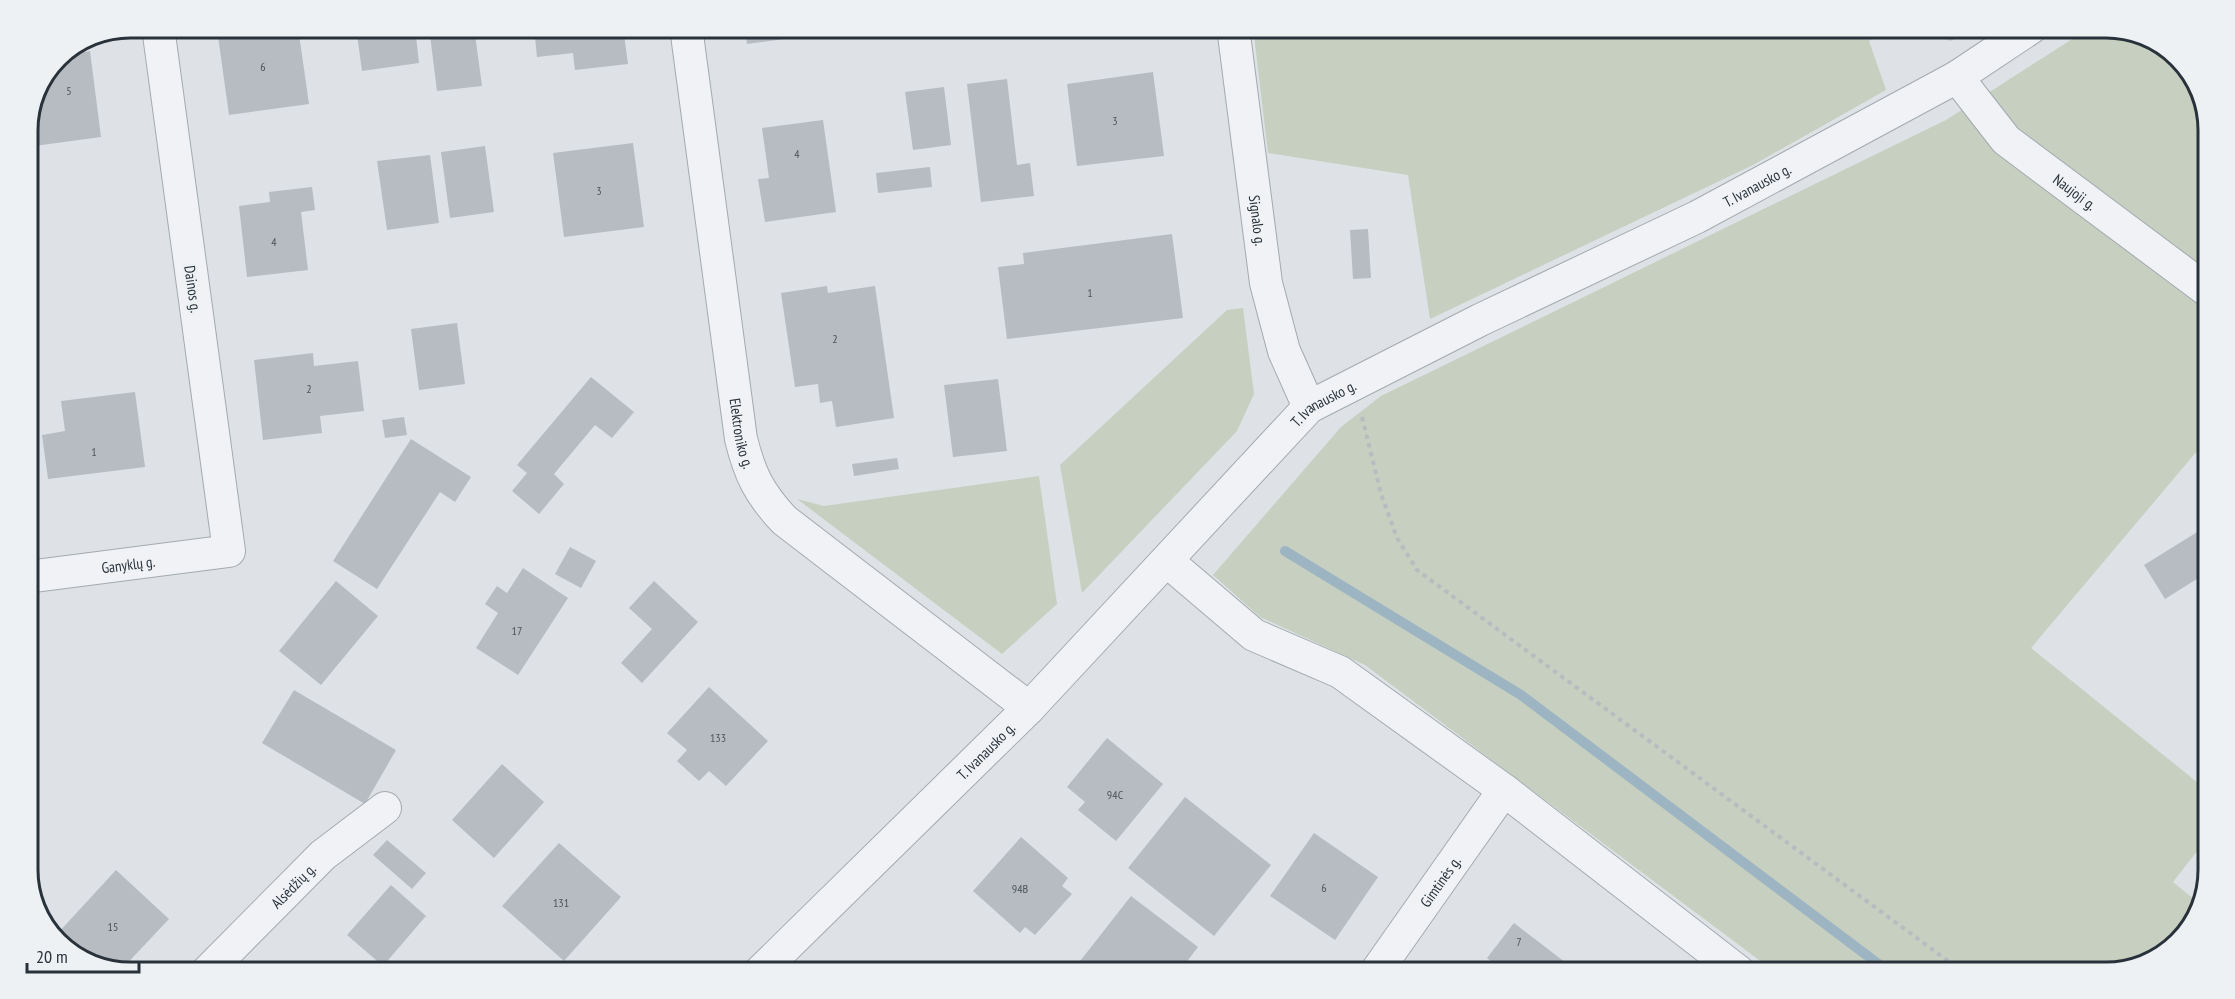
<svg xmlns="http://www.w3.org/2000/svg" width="2235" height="999" viewBox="0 0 2235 999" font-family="'PT Sans Narrow',sans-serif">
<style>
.green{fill:#c6cfc0}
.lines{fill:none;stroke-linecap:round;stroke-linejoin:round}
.stream{stroke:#9db5c2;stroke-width:10}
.building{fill:#b6bcc2}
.street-casing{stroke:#a4aaaf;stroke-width:34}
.path{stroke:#b8bcc1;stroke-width:4;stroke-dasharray:4.5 4.5;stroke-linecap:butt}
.street{stroke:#f0f2f5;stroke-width:32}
.labels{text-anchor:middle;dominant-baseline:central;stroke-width:5;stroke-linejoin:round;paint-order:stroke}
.number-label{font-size:12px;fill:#4c545d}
.street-label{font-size:15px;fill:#29323b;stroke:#edf1f4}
.rim{fill:none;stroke:#29323b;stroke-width:3}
</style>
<rect width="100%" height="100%" fill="#dee2e6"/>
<path class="green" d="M1253,27H1888L1869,41L1886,90L1753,165L1430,319L1408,175L1268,153Z
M1903,27H1974L1951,41Z
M2091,27L2145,35L2190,72L2208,124V438L2031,648L2208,791V837L2173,882L2201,905L2200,909L2163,954L2105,972H1775L1365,665L1260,617L1213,575L1341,427L1381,396L1946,120Z
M1243,308L1254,394L1237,431L1082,593L1060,465L1227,310Z
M1039,476L1057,604L1002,654L797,499L824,506Z"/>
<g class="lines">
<path class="stream" d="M1285,551L1521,695L1889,972"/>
</g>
<path class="building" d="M231,27H298L309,104L229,115L217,29Z
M356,27H415L419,63L362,71Z
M429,27H474L482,86L437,91Z
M534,27H623L628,64L575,70L573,53L537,57Z
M745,27H828L829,33L747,44Z
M90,51L101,137L27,147V124L57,57Z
M1153,72L1164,156L1077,166L1067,84Z
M1007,79L1017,165L1030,163L1034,196L981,202L967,84Z
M944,87L951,145L913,150L905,92Z
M823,120L836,212L765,222L758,179L769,178L762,128Z
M633,143L644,227L564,237L553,153Z
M485,146L494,212L450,218L441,152Z
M430,155L439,223L387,230L377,161Z
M930,167L932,187L878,193L876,173Z
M312,187L315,210L301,212L308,270L247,277L239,206L270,202L269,192Z
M1368,229L1371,278L1353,279L1350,230Z
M1172,234L1183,318L1007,339L998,267L1024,264L1023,253Z
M827,286L828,293L875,286L894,418L836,427L832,401L820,403L818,384L795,387L781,293Z
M457,323L465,384L419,390L411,329Z
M313,353L314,366L358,361L364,411L320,416L322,433L263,440L254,360Z
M591,377L634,412L612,438L595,425L554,474L564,484L539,514L512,491L527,473L517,465Z
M998,379L1007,451L953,457L944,385Z
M135,392L145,467L48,479L42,435L65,431L61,401Z
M404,417L407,435L385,438L382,420Z
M411,439L471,477L455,502L440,492L377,589L333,561Z
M897,458L899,469L854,476L852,464Z
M2207,526L2208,572L2165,599L2144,565Z
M570,547L596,561L581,588L555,574Z
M523,568L568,598L518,675L476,648L498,613L485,604L497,586L507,593Z
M336,581L378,616L321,685L279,651Z
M654,581L698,622L642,683L621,663L652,629L629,608Z
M709,687L768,741L726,786L709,771L699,781L677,761L687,750L667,733Z
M294,690L396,750L365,804L262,743Z
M1107,738L1163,784L1116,841L1078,810L1085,802L1067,787Z
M502,764L544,802L494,858L452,820Z
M1185,797L1271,865L1214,936L1128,868Z
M1314,833L1378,877L1335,940L1270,896Z
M1021,837L1068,878L1062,886L1072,894L1035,935L1025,927L1020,933L973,891Z
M387,840L426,873L412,889L373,855Z
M559,843L621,897L564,961L502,906Z
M116,870L169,919L121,970L92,964L58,933Z
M391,885L426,916L383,966L347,935Z
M1131,896L1198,947L1179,972H1086L1077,965Z
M1514,923L1578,972H1491L1496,966L1487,958Z"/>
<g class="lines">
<defs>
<g id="street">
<path id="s1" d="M686,27L741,439C750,475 759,493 784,520L1029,708"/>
<path id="s2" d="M1233,27L1266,283L1284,351L1309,407"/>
<path id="s3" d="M1957,77L2006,140L2208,291"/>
<path d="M1167,561L1254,635L1340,672L1504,790L1739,972"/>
<path id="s4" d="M27,577L229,551L158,27"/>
<path id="s5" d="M207,972L323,855L385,808"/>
<path id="s6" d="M760,972L1029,708L1309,407L1480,320L1697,217L1957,77L2032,27"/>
<path id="s7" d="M1376,972L1504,790"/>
</g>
</defs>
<use href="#street" class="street-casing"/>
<path class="path" d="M1362,417L1381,494L1397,538L1417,570L1963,972"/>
<use href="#street" class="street"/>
</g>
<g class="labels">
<g class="number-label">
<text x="263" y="66">6</text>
<text x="69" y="90">5</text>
<text x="1115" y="120">3</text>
<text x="797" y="153">4</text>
<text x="599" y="190">3</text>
<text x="274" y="241">4</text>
<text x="1090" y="292">1</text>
<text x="835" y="338">2</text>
<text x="309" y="388">2</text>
<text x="94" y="451">1</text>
<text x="517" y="630">17</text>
<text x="718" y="737">133</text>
<text x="1115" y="794">94C</text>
<text x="1324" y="887">6</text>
<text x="1020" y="888">94B</text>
<text x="561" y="902">131</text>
<text x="113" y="926">15</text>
<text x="1519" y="941">7</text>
</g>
<g class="street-label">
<text stroke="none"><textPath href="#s6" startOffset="1288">T. Ivanausko g.</textPath></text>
<text stroke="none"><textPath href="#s3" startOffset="166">Naujoji g.</textPath></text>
<text stroke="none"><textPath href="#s2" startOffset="195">Signalo g.</textPath></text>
<text transform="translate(193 289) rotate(82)">Dainos g.</text>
<text stroke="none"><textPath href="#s6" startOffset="802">T. Ivanausko g.</textPath></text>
<text stroke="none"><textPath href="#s1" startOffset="410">Elektroniko g.</textPath></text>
<text stroke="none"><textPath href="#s4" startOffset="102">Ganyklų g.</textPath></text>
<text stroke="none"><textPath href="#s6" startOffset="316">T. Ivanausko g.</textPath></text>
<text stroke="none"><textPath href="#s7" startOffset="111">Gimtinės g.</textPath></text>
<text stroke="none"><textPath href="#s5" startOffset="122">Alsėdžių g.</textPath></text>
</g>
</g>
<path d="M0 0H2235V999H0ZM130 38H2106A92 92 0 0 1 2198 130V870A92 92 0 0 1 2106 962H130A92 92 0 0 1 38 870V130A92 92 0 0 1 130 38Z" fill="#edf1f4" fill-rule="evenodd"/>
<path class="rim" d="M130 38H2106A92 92 0 0 1 2198 130V870A92 92 0 0 1 2106 962H130A92 92 0 0 1 38 870V130A92 92 0 0 1 130 38Z"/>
<path d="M27 963v9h112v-9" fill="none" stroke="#29323b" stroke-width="3"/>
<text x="36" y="963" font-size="18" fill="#29323b" stroke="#edf1f4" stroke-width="4.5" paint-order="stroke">20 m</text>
</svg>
